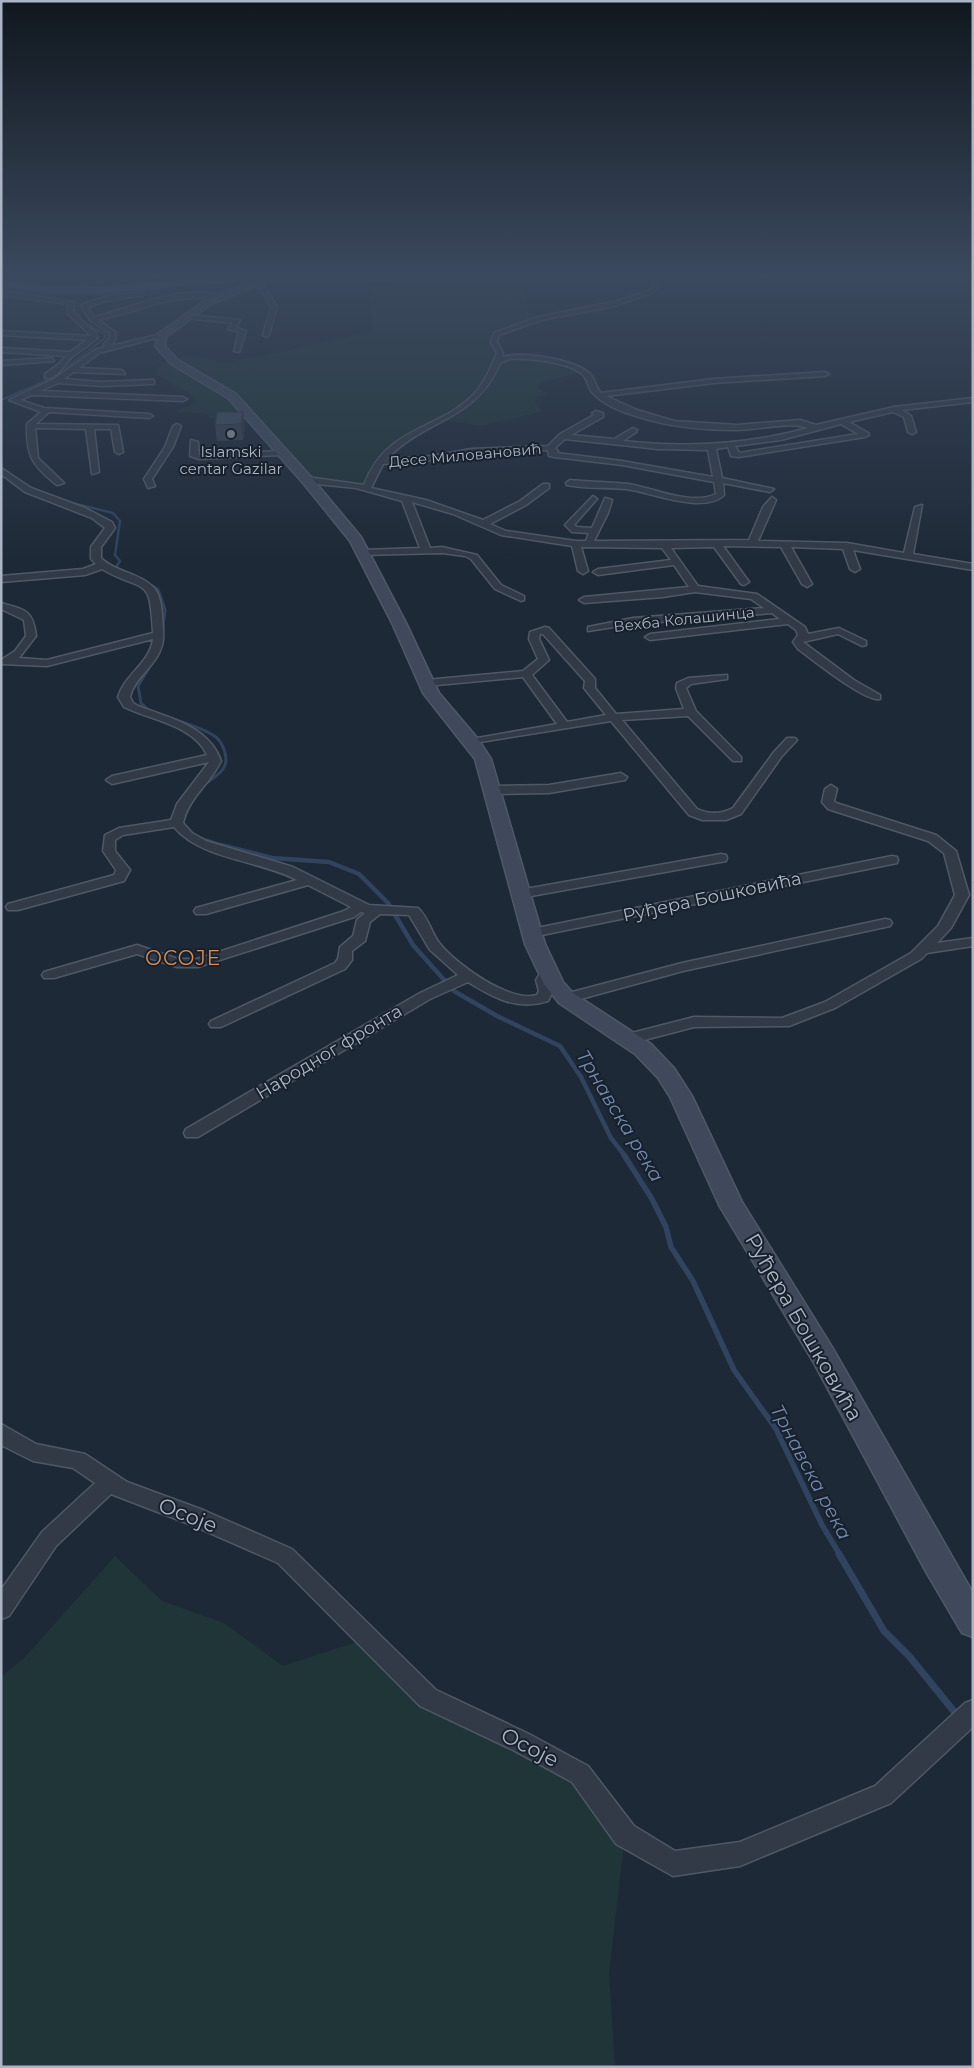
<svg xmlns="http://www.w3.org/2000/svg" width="974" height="2068" viewBox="0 0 974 2068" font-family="Montserrat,sans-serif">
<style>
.green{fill:#203538}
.water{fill:#30445f}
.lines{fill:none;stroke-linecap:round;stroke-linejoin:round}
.stream-far5{stroke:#30445f;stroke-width:2}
.stream-far4{stroke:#30445f;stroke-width:2.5}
.stream-far3{stroke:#30445f;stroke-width:3}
.stream-far2{stroke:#30445f;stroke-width:4.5}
.stream-far1{stroke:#30445f;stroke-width:5.5}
.stream{stroke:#30445f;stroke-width:7}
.street-casing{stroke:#4f5866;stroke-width:3}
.secondary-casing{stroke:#4f5866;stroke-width:3}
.primary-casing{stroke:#3b4451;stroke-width:2}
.street{fill:#323a47;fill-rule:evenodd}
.secondary{fill:#3f495b;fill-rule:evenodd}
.primary{fill:#4f5968;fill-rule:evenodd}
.wall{fill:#36404f}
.shaded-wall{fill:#2c3440}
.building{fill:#3f4b5c;stroke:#2c3440}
.worship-dot{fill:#6b7280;stroke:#17202c;stroke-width:2}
.labels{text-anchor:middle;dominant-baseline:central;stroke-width:4;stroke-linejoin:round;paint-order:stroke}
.far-poi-label{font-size:15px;fill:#abb5c5;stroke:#17202c}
.far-street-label{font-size:15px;fill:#abb5c5;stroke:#17202c}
.street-label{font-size:18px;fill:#abb5c5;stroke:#17202c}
.water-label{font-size:19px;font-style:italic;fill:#728caf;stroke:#17202c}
.quarter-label{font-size:20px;letter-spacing:1px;fill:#d78e54;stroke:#17202c}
.near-street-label{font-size:21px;fill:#abb5c5;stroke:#17202c}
</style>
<rect width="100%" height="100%" fill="#1e2937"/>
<path class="green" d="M507,273L526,294L529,313L540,318L514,327L494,338L499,350L490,381C493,376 497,368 501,364C517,351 561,366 578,373L539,383L537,388L549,394L534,398L540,412L481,426L440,419L388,453L367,488L307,480L250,417L211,418L205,413L173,412L196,403L189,393L156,374L161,363L173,361L171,359L194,355L225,363L373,332L371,326V284L412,283Z
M115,1556L162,1601L224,1623L283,1666L366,1639L428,1698L580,1774L625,1835L609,1973L615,2067H1V1677L26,1656Z"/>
<path class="water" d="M479,273H503L408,283H225L102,296L1,292V289L40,293H109L253,280L380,281Z"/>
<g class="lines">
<path class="stream-far5" d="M1,400L52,378L105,338V334L82,322L74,307L113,294"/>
<path class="stream-far4" d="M1,455V467L15,478
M64,501L113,513L120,521L115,555L120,561L116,567L124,572
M140,579L158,589L164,606"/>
<path class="stream-far3" d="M162,636L165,610L163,604
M154,660L138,686L141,703L148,710C166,717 197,725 213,735C223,741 230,759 223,769C218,776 209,781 202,786
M197,837L225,846"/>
<path class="stream-far2" d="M221,845L272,858L329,862L359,874L388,903L413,945L454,991L497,1016L560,1046L581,1077L611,1138L625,1156"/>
<path class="stream-far1" d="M624,1155L652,1199L666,1227L671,1247L693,1281L734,1370L776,1429L822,1525L840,1555"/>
<path class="stream" d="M839,1554L884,1631L909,1656L957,1715"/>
<defs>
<path id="street" d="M26,273H32L19,287H15Z
M92,273H98L80,291H76Z
M157,273H163L172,285H168Z
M504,273H513L510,275Z
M639,273H646L659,280L654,292L614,306L542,320L499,335L497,342L503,353L502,357C521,351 573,359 589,373C595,378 595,387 601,393L714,379L825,372L829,374L825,376L714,383L606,396L637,410L674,421L737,425L800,420L816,425L894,407L973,398V402L902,410L911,416L916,432L912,434L908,432L904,417L893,412L849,422L868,433L869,435L865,437L739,457L731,456L728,447L716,449L722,478L774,489L770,492L723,483L724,495C703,515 651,492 626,489C606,487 586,489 567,485L566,483L570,480C589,482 609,482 628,484C655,488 690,506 716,494L714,482L622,465L554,457L549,456L548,450L471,453L432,460L383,464L371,488L426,500L483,520L520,501L543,484H549V488L526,505L490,524L506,531L576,541H586L589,533L572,532L565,525L593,496L597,499L574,525L577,527L592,528L605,498L612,500L608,513L594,541L749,540L763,507L772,497L776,500L758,541L847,543L904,553L915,507L922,505L913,554L973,564V570L853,550L860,569L855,572L850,569L843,549L791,547L812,584L807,587L802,584L781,547L723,546L749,582L744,585L741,584L714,547L671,548L698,586L757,594L805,627L808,634L839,628L866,641V645L862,646L838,634L803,642L854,680L880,695V699C866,703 812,659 798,649L793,642L798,635L796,630L788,624L650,640L645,637L650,634L780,619L772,613L633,624L588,631V627L633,618L764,608L751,599L695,592L663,597L584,603L579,600L584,597L689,587L674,565L598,575L593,572L598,569L671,560L662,548L581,547L588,571L583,574L578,571L572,546L501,535L453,514L412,502L430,548L442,547L477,555L501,585L524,596V600L521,601L495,589L471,559L465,556L442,553L360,555L358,553L363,550L420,548L402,501L356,488L307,483L303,480L307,477L364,485C387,425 437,432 474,394C485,382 491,367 497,353L491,342L494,333L538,317L613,302L650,290L654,282ZM510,359C529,358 569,362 583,375C588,380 588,387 592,392C605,408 634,416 653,421C681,428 708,430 736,430C757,430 790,421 808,428C747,445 685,448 623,441L636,432L637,430L633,428L614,439L571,435L603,417V413L596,411L592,413L594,415L560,434L548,446L471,449L432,456L387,459C426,418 476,421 500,363ZM841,424L858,434L739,453L735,446L781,440ZM565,439L658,449L708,450L713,477L622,461L557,453L558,451L555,448Z
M254,283L264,286L277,307L269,335L266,337L263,335L271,307L260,288L252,286Z
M1,291L73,302V313L97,334V338C90,345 80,351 72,357C64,364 58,379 45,378V374L59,364L66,356L1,352V348L70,352L87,340L1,335V331L91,336L68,314V304L1,295Z
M142,292L144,295L106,301L87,307L94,317C126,310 192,280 222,298L219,300C170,292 143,311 98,320L115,332L116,338L111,346L161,334L164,336L99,353L79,368L122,370L125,374L73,372L64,379L102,382L151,380H154V384L102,386L58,383L40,391L183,397L187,399L183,401L32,395L20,400L44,408L149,414L153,416L149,418L49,412L36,424L118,425L123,452L119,454L115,452L111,429H94L99,472L92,474L86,429L35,428L38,458L64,483L57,485C32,465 26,456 27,424L41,412L9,400L54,379L95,350L105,347L104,344L110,338L109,333L90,320L81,305L105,297Z
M187,315L240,320L236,328L246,331L239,352L234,351L239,332L228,329L233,323L185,318Z
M52,358L54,361L1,365V361Z
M177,424L181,426L173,447L152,479L155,486L148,488L144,479L165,447L173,426Z
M191,440L198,442L199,455L281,451L285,453L281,455L199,459L190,456Z
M1,468L31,488L85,508L112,522L115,528L101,547V558C115,572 137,572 152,586C160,593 161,604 162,614C162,624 165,636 162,645C157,666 135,676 130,697L133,703L138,706C169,718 209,726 221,761C210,784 189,797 183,823L192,833L206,841L293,867L369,905L418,908C429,918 431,933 440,944C457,965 510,1003 537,995L539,991L536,980L543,969H553L555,972L550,980L553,991L548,1001C517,1011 494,998 468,982L430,999L198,1137H186L184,1133L186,1129L420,993L458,975L430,950L409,915L380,914L370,922L365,941L352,951V960L345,969L221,1027H211L209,1024L211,1021L335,963L338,959L340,947L353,936L357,920L365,913L361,912L354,917L198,967H177L137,954L54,978H44L42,975L44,972L137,945L178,959H197L344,911L351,907L308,885L206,914H196L194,911L196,908L297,880C259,860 202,860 174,827L123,835L115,840V851L130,870L124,881L18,910H8L6,907L8,904L114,875L116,870L103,851L105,835L119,828L171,820L177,804L209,762L112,784L106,780L112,776L207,755C194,725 150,720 124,707L118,697C125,674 150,663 153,639L47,666L1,664V660L15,651L26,636L24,620L1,609V603C26,610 33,610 36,636L19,658L47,660L153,633C150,573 145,594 102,569L85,575L1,582V576L83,569L96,564L91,559V547L105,528L92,518L25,492L1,474Z
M545,627L549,628L595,679V688L616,714L684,709L676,688L677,683L688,678L727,675V679L691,684L686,688L696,711L741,757V761H733L688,716L622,720L697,809C710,815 721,814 733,808L774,752L787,738H795L797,740L782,756L741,814L726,820H702L689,815L611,721L468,744V740L472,739L557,724L523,677L426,686L421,683L426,680L523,671L538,659L529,639L530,632ZM540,634H543L585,681L584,688L606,715L567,722L532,675L549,660L539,639Z
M621,773L627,777L625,780L549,793L491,794L485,790L491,786L549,785Z
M831,785L837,789L834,801L836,803L936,835L956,851L969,895L951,928L937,943L973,938V946L927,953L921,959L835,1008L789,1026L694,1027L629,1044L624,1043L621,1039L624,1035L694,1017L782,1018L825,1002L911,953L938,926L955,895L944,853L928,841L828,809L822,802L825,789Z
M721,854L726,855L727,858L726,861L520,898L513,894L520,890Z
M892,856L897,857L898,860L897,863L532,937L525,933L532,929Z
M885,919L890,920L892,923L890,926L683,971L566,1003L559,998L561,995L682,963Z
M1,1424L36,1444L85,1454L127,1482L203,1510L292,1549L436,1690L529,1734L588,1766L634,1826L675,1851L740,1842L875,1786L965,1703L973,1700V1727L891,1803L740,1866L673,1876L616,1844L572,1782L513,1750L420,1706L278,1563L189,1524L111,1494L56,1546L9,1616L1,1619V1590L42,1532L95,1483L73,1468L33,1461L1,1445Z"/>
<path id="secondary" d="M274,273H285L210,305L166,337L165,346L178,360L236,394L311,477L361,537L406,623L439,693L478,739L491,759L545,944L563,982L573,993L651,1044L674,1068L692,1096L742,1202L832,1347L973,1593V1637L962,1633L925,1570L814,1363L719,1205L670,1097L658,1078L635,1054L559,1003L544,984L525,944L475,759L423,693L392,623L350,541L303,483L228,398L171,364L155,346L158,334L204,301Z
M350,273H361L368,278L361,280Z"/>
<path id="primary" d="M412,273H455L450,276L383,281L247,280L99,293L47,292L1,287V281L47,286L99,287L247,274L383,275Z"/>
</defs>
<use href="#street" class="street-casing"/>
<use href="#secondary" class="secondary-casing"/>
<use href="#primary" class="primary-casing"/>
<use href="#street" class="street"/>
<use href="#secondary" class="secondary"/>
<use href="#primary" class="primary"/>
</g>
<path class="wall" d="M243,412L245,427L243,440L217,441L215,425Z"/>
<path class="shaded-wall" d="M243,412L245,427L243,440L241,424Z"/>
<path class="building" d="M217,412H243L241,424L215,425Z"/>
<linearGradient id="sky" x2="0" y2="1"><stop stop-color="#10171e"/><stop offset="0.49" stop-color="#3b495e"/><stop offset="1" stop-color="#3b495e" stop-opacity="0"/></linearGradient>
<rect width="974" height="562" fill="url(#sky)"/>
<circle class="worship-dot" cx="231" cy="434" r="5"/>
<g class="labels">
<g class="far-poi-label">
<text x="231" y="451">Islamski<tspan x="231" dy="17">centar Gazilar</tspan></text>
</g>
<g class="far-street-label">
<text transform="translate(465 455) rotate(-5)">Десе Миловановић</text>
<text transform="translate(684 619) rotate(-6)">Вехба Колашинца</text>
</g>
<g class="street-label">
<text transform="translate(712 897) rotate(-12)">Руђера Бошковића</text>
<text transform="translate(329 1052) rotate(-31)">Народног фронта</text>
</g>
<g class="water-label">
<text transform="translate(620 1116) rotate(59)">Трнавска река</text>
<text transform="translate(811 1472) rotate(62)">Трнавска река</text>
</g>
<g class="quarter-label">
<text x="183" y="958">ОСОЈЕ</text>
</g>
<g class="near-street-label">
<text transform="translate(804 1327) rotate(60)">Руђера Бошковића</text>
<text transform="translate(188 1515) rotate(22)">Осоје</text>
<text transform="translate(530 1747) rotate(27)">Осоје</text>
</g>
</g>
<rect width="974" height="2068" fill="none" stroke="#abb5c5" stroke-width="5"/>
</svg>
